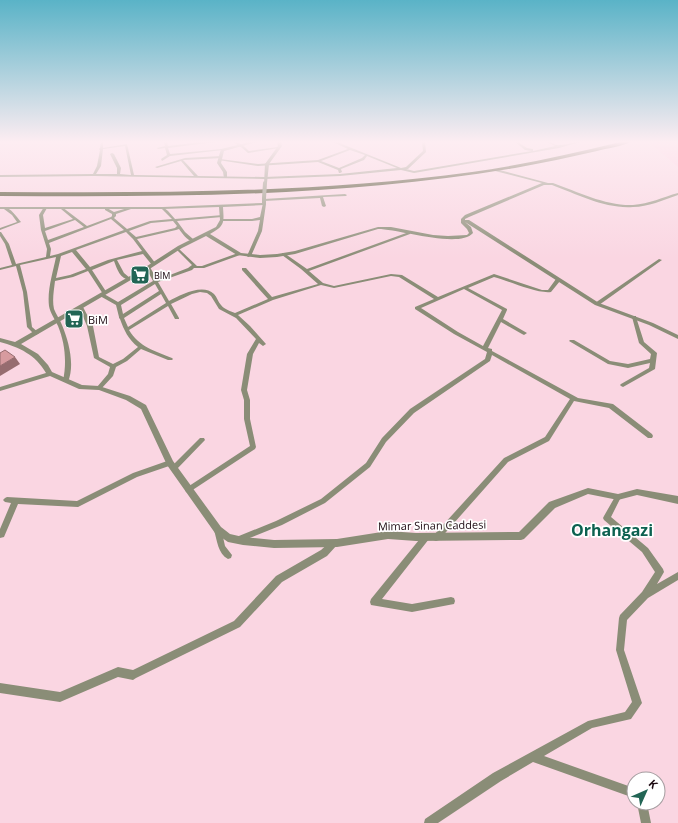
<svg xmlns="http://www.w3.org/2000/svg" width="678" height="823" viewBox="0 0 678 823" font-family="'Open Sans',sans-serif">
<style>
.built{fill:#fec9dd}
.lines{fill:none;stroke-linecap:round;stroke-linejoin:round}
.minor{fill:#8a8d77;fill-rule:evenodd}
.tertiary{fill:#8a8d77;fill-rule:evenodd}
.motorway{fill:#2d310a;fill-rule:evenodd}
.tertiary-bridge{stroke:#8a8d77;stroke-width:4}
.shaded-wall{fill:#966c6f}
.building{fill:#d79b9f;stroke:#966c6f}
.labels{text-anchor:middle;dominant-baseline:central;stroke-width:3.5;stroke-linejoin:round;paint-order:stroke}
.far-poi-label{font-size:9px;fill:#1d0a12;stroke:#fff;text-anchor:start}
.poi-label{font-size:11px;fill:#1d0a12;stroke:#fff;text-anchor:start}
.street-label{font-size:11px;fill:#1d0a12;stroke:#fff}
.near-quarter-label{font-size:16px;font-weight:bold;fill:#0c6150;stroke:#fff}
</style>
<rect width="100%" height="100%" fill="#fad6e2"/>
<path class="built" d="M657,142H678V167L651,144Z"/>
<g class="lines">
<path class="minor" d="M101,142H103V148L127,144L134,175L194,176L181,161L157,168L155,167L185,158L221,156L222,158L183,160L198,176L264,177L340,174L397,168L367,156L364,160L341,169L342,172L340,173H339L338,170L318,162L258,166L218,160L220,159L258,164L318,160L348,149L333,142H337L401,168L406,167L423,151L422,142H425L426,152L408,169H406L414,171L532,151L525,150L515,142H518L527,148L533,149V151L555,146L547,142C552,142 555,146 560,145C567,145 573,142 580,142L559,148L414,173L401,170L340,176L264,179L94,176L0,177V175L93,174L97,166L100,150L99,149L100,148ZM125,146L131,175L120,174L121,168L114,154L112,153L110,154L117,168V174H96L101,166L103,149ZM350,150L365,155L362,158L339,168L321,161Z
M164,142H167L168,146L202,142H215L168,148L170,154L222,149L223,150L170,156L162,161L161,159L167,155L165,148L158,149L157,148L165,146Z
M233,142C240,142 244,146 249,151L278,147L279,148L248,153L241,147Z
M345,194L347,195L346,196L323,197L326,206L324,207L322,206L320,198L264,201L262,200L264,199Z
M263,203L266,204L262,231L251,256L248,257L247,256L258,231L260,220L252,221H222L220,220L222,219H252L260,217Z
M4,207C11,208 16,216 21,222L0,230V228L17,222L12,215L4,209Z
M44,207L47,208L43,215L45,228L73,219L61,209V207H62L87,226L111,217L112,216V214L105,210V208H107L114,212L131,207V209L116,214V216L114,218L127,229L150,221L172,219L161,208L163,207L168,211L175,219L223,215V217H222L177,221L185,232L193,239V241C187,241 182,233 179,229L176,230L137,239L146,251L156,264L152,265L143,254L117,260L124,273L130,278V280C120,279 117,269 114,261L92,270L107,293L104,294L118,302L153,281L146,268V267H150L157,280L188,268L192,265L177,250V248H178L197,266H202L238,253H240V255L204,268H194L192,270L158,282L169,301C180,295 203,283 214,294C217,297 218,302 221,305C224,309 230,311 235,313L268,299L242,270V268H246L272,297L318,284L301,269L282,255V253H284L307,269L409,232H410V234L309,271L323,283L334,286L391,274L402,275L438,297L494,274L542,290H548L556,279H560V281L551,292C537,294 509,281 494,277L468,288L507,309V310L503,319L527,333L524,335L522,334L501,322L488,348L492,349V351L578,398L613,404L652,434L653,436L652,438H648L609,408L574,401L549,441L508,462L439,540L436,541L433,540L432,538L433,536L504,458L545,437L570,399L492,355L490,361L414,413L386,442L370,467L325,503L282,525L237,543L234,542L233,540L234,538L276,521L321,499L366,463L382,438L410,409L485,359L487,352L454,334L415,309V307L434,299L399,277L391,276L334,288L321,285L273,300L238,315L250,326L266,344L263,346L259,343L253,354L247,390L250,400V419L256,447L255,449L188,493L186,492L185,490L186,488L250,446L244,419V400L241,390L247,354L256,339L236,318L219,309L211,296L207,293L200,292L192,294L171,304L179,318V319H175L168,306L129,330C139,347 155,351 172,358L173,359L172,360H168L141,349L127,361L116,367L113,376L101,389H97L96,388L97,387L108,374L110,367L94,358L87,326L79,307V306H81L83,307L93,326L99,357L113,364L123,359L138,347C128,339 124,330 120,319L119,318V317L116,305L100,296V294H103L88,271L73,277L55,281C54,290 52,300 54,309C56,314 60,320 62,325C69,342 75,365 68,382H64L63,381C67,362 65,343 58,326C55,319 50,313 49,306C47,290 53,272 56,257L20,265L27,292L32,327L39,333L36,335L34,334L27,327L23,292L16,266L0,270V268L12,265L5,244L0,236V232H1L9,244L16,264L46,257L47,249L41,230L39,215ZM111,219L124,230L58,254L50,256L51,249L49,243ZM75,220L84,227L48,240L45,231ZM173,221L177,226L175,228L136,237L129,231L151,223ZM126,232L133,239L142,251L108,260L90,267L76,250ZM72,252L86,269L70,275L56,278L61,256ZM155,284L159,291L123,314L121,305ZM464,289L502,310L483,346L458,332L421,308ZM161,294L166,303L128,327L124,318Z
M659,259L662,260L599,305H595V303Z
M632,316H636V317L644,342L657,353L655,369L623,387L621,386L620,385L621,384L649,368L650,363L628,368L608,364L569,341L570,340H574L610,361L628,364L650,359L651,354L639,343L632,317Z
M200,438H204L205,440L176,470L174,471L172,470L171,468L172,466Z
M170,460L172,461L173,463L172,465L137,477L78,507L18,504L4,537L0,538V529L11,503L5,502L3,500L5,498L7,497L77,501L133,473Z
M618,494L620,495L621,497L611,517L648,548L663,569L664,572L657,584L678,572V580L648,598L627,620L624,650L642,703L631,719L592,728L544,756L634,788V798L533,762L501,781L438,823H424L425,819L493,773L588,721L625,712L632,702L616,650L619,618L620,615L642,592L655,572L642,552L604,520L603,518L604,516L616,495Z
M218,527L221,528L225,546L232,555L231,558L228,559C218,554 217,540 214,530L215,528Z
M426,534L429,535L430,537L429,539L382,599L412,604L451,597L454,598L455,601L454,604L412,612L371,605L370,602L371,599L423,535Z
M334,540L337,541L338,543L337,545L327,556L282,582L240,627L136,678L133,680L118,677L60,702L0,693V683L60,692L118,667L133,670L234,621L276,576L321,550L331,541Z
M637,803H647L651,823H641Z"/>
<path class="tertiary" d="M250,142H257L224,151L221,163L227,172V177L224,178L223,172L217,163L221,149Z
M277,142H281L282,146L269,164L267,183L264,184L265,164L278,146Z
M496,169L548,183H553C578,192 606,206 633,205C649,204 663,197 678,193V195C663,200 648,207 633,207C605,209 577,194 552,185H544L469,217L465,219V220H469L599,303L653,323L678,335V339L649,325L595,305L465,222L471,227L473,233C459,249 399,229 378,229L295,254L277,257L260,258L237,255L206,236L182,248L148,270L21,344L38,354L48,365L52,372L82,385L99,386L130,396L146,405L173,461L221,527L230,534L243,537L274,540L337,539L388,531L416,533L519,532L549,502L588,488L618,494L637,489L678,496V504L637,495L618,500L588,494L555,508L524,539L521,540L416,541L388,539L337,547L274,548L243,545L228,542L215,533L167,465L141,409L126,400L99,390L79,389L50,376L0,391V387L46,373C36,355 19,347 0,342V338L15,342L144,268L178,246L216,227L220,220L219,207L163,209H0V207H163L262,203V198L264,197L266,198V204L264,205L223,207C224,223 225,226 210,234L241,253L260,255L277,254L295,251L378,227H391L433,235L448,236L467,235L469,233L467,229L461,223V219L465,215L542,183L495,171L494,170Z"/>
<path class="motorway" d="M620,142H630C621,147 607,148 597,151C570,157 543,163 515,168C345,197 172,197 0,196V192C158,193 316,193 472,172C522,165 571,154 620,142Z"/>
<path class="tertiary-bridge" d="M264,198L265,183"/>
</g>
<path class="shaded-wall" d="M15,357L20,364L0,376V366Z"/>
<path class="building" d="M5,350L15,357L0,366V353Z"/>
<linearGradient id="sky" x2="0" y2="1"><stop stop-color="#5ab3c7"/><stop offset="0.55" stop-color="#fdedf2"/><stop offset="1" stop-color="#fdedf2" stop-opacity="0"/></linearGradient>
<rect width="678" height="258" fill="url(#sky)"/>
<defs>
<symbol id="supermarket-square" viewBox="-11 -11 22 22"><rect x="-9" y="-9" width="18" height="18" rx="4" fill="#226555" stroke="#fff"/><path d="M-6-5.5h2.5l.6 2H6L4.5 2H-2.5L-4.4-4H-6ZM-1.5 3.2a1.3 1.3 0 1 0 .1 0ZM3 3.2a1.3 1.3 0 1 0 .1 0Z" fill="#fff"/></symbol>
</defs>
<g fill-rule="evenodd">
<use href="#supermarket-square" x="129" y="264" width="22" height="22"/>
<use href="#supermarket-square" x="63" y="308" width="22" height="22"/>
</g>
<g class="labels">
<g class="far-poi-label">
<text x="154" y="275">BİM</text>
</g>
<g class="poi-label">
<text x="88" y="319">BiM</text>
</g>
<g class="street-label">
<text transform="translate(432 525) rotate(-1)">Mimar Sinan Caddesi</text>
</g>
<g class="near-quarter-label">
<text x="612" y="530">Orhangazi</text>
</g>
</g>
<g transform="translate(646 791) rotate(45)"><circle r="19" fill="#ffffff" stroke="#a59da0"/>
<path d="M0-3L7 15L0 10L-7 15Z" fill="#226555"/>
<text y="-6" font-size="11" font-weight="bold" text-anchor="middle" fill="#1d0a12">K</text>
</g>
</svg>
